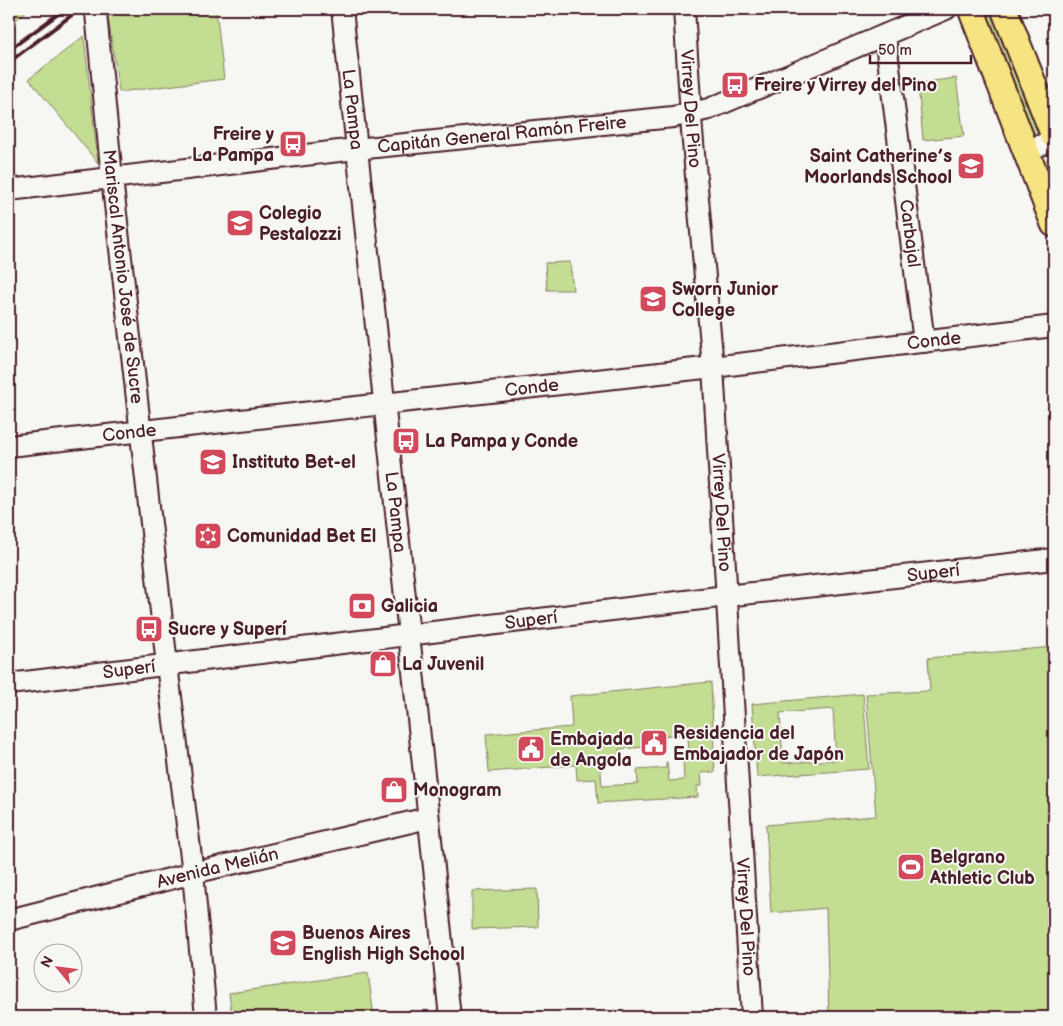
<svg xmlns="http://www.w3.org/2000/svg" width="1063" height="1026" viewBox="0 0 1063 1026" font-family="'Balsamiq Sans',sans-serif">
<style>
.green{fill:#c3dd93;stroke:#867e5f;fill-rule:evenodd}
.water{fill:#90dcf1;stroke:#7490a2}
.lines{fill:none;stroke-linecap:round;stroke-linejoin:round}
.minor-casing{stroke:#4a1f2b;stroke-width:24}
.major-casing{stroke:#4a1f2b;stroke-width:29}
.minor{stroke:#f6f6f2;stroke-width:20}
.major{stroke:#f6e381;stroke-width:25}
.rail{stroke:#4a1f2b;stroke-width:4}
.labels{text-anchor:middle;dominant-baseline:central;stroke-width:4;stroke-linejoin:round;paint-order:stroke}
.poi-label{font-size:18px;font-weight:bold;fill:#4a1f2b;stroke:#f6f6f2;text-anchor:start}
.street-label{font-size:18px;fill:#4a1f2b;stroke:#f6f6f2}
</style>
<rect width="100%" height="100%" fill="#f6f6f2"/>
<filter id="ink" filterUnits="userSpaceOnUse"><feTurbulence type="fractalNoise" baseFrequency=".02" numOctaves="2"/><feDisplacementMap in="SourceGraphic" scale="10" xChannelSelector="R" yChannelSelector="G"/><feConvolveMatrix kernelMatrix="1 2 1 2 8 2 1 2 1" color-interpolation-filters="sRGB"/></filter>
<g filter="url(#ink)">
<path class="green" d="M9,9H29L9,26Z
M109,9H216L224,79L119,92L107,10Z
M995,13L1040,131L1033,135L1029,132L986,17L989,14Z
M84,36L98,163L29,79Z
M956,78L964,136L923,140L918,83Z
M1047,159L1054,160V201L1041,166Z
M570,262L573,290H547L545,263Z
M1054,647V1017H829L826,908L771,913L766,825L876,816L866,694L930,691L928,658Z
M711,682L715,772L701,773L702,786H697L698,797L598,803L596,779L577,780L576,765L489,772L486,734L572,727L570,696ZM688,734L689,759L683,760L684,780L669,781L667,762H666V768L637,770L638,784L602,786L600,760L620,759L619,749L646,747L645,737Z
M863,694L869,769L757,777L752,704ZM833,709L836,760L783,763L780,713Z
M537,889L538,927L472,929V891Z
M368,973L374,1017H232L229,993Z"/>
<path class="water" d="M539,750L540,758L520,760L518,756L519,752Z"/>
<g class="lines">
<defs>
<g id="minor">
<path id="s1" d="M342,9L450,1017"/>
<path id="s2" d="M684,9L692,131L713,367L752,1017"/>
<path id="s3" d="M96,13L112,178L167,665L193,873L206,1017"/>
<path id="s4" d="M885,35L924,342"/>
<path d="M1027,152L1054,139"/>
<path id="s5" d="M9,190L356,149L673,117L709,109L946,9"/>
<path id="s6" d="M9,446L713,367L1054,326"/>
<path id="s7" d="M9,684L726,596L1054,559"/>
<path id="s8" d="M9,920L193,873L428,818"/>
</g>
<path id="major" d="M971,9L1054,224
M1004,9L1054,136"/>
</defs>
<use href="#minor" class="minor-casing"/>
<use href="#major" class="major-casing"/>
<use href="#minor" class="minor"/>
<use href="#major" class="major"/>
<path class="rail" d="M9,50L65,9
M9,62L80,9"/>
</g>
</g>
<defs>
<symbol id="bus-square" viewBox="-11 -11 22 22"><rect x="-9" y="-9" width="18" height="18" rx="4" fill="#d1495b" stroke="#f6f6f2"/><path d="M-5-6H5V4H4V6H2V4H-2V6H-4V4H-5ZM-3.5-4V0h7V-4ZM-3.5 1.2v1.5H-2V1.2ZM2 1.2v1.5H3.5V1.2Z" fill="#fff"/></symbol>
<symbol id="school-square" viewBox="-11 -11 22 22"><rect x="-9" y="-9" width="18" height="18" rx="4" fill="#d1495b" stroke="#f6f6f2"/><path d="M0-5L7-2L0 1L-7-2ZM-4 1L0 2.5L4 1V4Q0 6-4 4Z" fill="#fff"/></symbol>
<symbol id="synagogue-square" viewBox="-11 -11 22 22"><rect x="-9" y="-9" width="18" height="18" rx="4" fill="#d1495b" stroke="#f6f6f2"/><path d="M0-6.5L5.6 3.2H-5.6ZM0 6.5L5.6-3.2H-5.6Z" fill="#fff"/></symbol>
<symbol id="bank-square" viewBox="-11 -11 22 22"><rect x="-9" y="-9" width="18" height="18" rx="4" fill="#d1495b" stroke="#f6f6f2"/><path d="M-6-4H6V4H-6ZM0-2.3a2.3 2.3 0 1 0 0 4.6a2.3 2.3 0 1 0 0-4.6Z" fill="#fff"/></symbol>
<symbol id="shop-square" viewBox="-11 -11 22 22"><rect x="-9" y="-9" width="18" height="18" rx="4" fill="#d1495b" stroke="#f6f6f2"/><path d="M-5-2.5h2.3a2.7 3.5 0 0 1 5.4 0H5L5.5 6h-11ZM-1.5-2.5h3a1.5 2.3 0 0 0-3 0Z" fill="#fff"/></symbol>
<symbol id="civic-square" viewBox="-11 -11 22 22"><rect x="-9" y="-9" width="18" height="18" rx="4" fill="#d1495b" stroke="#f6f6f2"/><path d="M-.6-6.5H3V-4.5H.6V-3L4-1V1h2V6H-6V1h2V-1L-.6-3ZM-1.2 2.5V6h2.4V2.5Z" fill="#fff"/></symbol>
<symbol id="stadium-square" viewBox="-11 -11 22 22"><rect x="-9" y="-9" width="18" height="18" rx="4" fill="#d1495b" stroke="#f6f6f2"/><path d="M0-5a6.5 5 0 1 0 0 10a6.5 5 0 1 0 0-10ZM-3.5-1.8h7v3.6h-7Z" fill="#fff"/></symbol>
</defs>
<g fill-rule="evenodd">
<use href="#bus-square" x="719" y="69" width="32" height="32"/>
<use href="#bus-square" x="277" y="128" width="32" height="32"/>
<use href="#school-square" x="955" y="150" width="32" height="32"/>
<use href="#school-square" x="224" y="207" width="32" height="32"/>
<use href="#school-square" x="637" y="283" width="32" height="32"/>
<use href="#bus-square" x="390" y="425" width="32" height="32"/>
<use href="#school-square" x="197" y="446" width="32" height="32"/>
<use href="#synagogue-square" x="192" y="520" width="32" height="32"/>
<use href="#bank-square" x="346" y="590" width="32" height="32"/>
<use href="#bus-square" x="133" y="613" width="32" height="32"/>
<use href="#shop-square" x="367" y="648" width="32" height="32"/>
<use href="#civic-square" x="638" y="727" width="32" height="32"/>
<use href="#civic-square" x="515" y="733" width="32" height="32"/>
<use href="#shop-square" x="378" y="774" width="32" height="32"/>
<use href="#stadium-square" x="895" y="851" width="32" height="32"/>
<use href="#school-square" x="267" y="927" width="32" height="32"/>
</g>
<g class="labels">
<g class="poi-label">
<text x="754" y="85">Freire y Virrey del Pino</text>
<text x="274" y="134" text-anchor="end">Freire y<tspan x="274" dy="21">La Pampa</tspan></text>
<text x="952" y="156" text-anchor="end">Saint Catherine’s<tspan x="952" dy="21">Moorlands School</tspan></text>
<text x="259" y="213">Colegio<tspan x="259" dy="21">Pestalozzi</tspan></text>
<text x="672" y="289">Sworn Junior<tspan x="672" dy="21">College</tspan></text>
<text x="425" y="441">La Pampa y Conde</text>
<text x="232" y="462">Instituto Bet-el</text>
<text x="227" y="536">Comunidad Bet El</text>
<text x="381" y="606">Galicia</text>
<text x="168" y="629">Sucre y Superí</text>
<text x="402" y="664">La Juvenil</text>
<text x="673" y="733">Residencia del<tspan x="673" dy="21">Embajador de Japón</tspan></text>
<text x="550" y="739">Embajada<tspan x="550" dy="21">de Angola</tspan></text>
<text x="413" y="790">Monogram</text>
<text x="930" y="857">Belgrano<tspan x="930" dy="21">Athletic Club</tspan></text>
<text x="302" y="933">Buenos Aires<tspan x="302" dy="21">English High School</tspan></text>
</g>
<g class="street-label">
<text stroke="none"><textPath href="#s2" startOffset="100">Virrey Del Pino</textPath></text>
<text stroke="none"><textPath href="#s1" startOffset="101">La Pampa</textPath></text>
<text stroke="none"><textPath href="#s5" startOffset="496">Capitán General Ramón Freire</textPath></text>
<text stroke="none"><textPath href="#s4" startOffset="200">Carbajal</textPath></text>
<text stroke="none"><textPath href="#s3" startOffset="265">Mariscal Antonio José de Sucre</textPath></text>
<text stroke="none"><textPath href="#s6" startOffset="931">Conde</textPath></text>
<text stroke="none"><textPath href="#s6" startOffset="526">Conde</textPath></text>
<text stroke="none"><textPath href="#s6" startOffset="121">Conde</textPath></text>
<text stroke="none"><textPath href="#s1" startOffset="506">La Pampa</textPath></text>
<text stroke="none"><textPath href="#s2" startOffset="505">Virrey Del Pino</textPath></text>
<text stroke="none"><textPath href="#s7" startOffset="931">Superí</textPath></text>
<text stroke="none"><textPath href="#s7" startOffset="526">Superí</textPath></text>
<text stroke="none"><textPath href="#s7" startOffset="121">Superí</textPath></text>
<text stroke="none"><textPath href="#s8" startOffset="215">Avenida Melián</textPath></text>
<text stroke="none"><textPath href="#s2" startOffset="910">Virrey Del Pino</textPath></text>
</g>
</g>
<rect width="1063" height="1026" fill="none" stroke="#f6f6f2" stroke-width="30"/>
<rect x="15" y="15" width="1033" height="996" fill="none" stroke="#4a1f2b" stroke-width="2" filter="url(#ink)"/>
<g transform="translate(58 968) rotate(299)"><circle r="24" fill="#f6f6f2" stroke="#b1a0a2"/>
<path d="M0-4L9 19L0 12L-9 19Z" fill="#d1495b"/>
<text y="-8" font-size="14" font-weight="bold" text-anchor="middle" fill="#4a1f2b">N</text>
</g>
<path d="M870 55v8h101v-8" fill="none" stroke="#4a1f2b" stroke-width="2.5"/>
<text x="878" y="55" font-size="15" fill="#4a1f2b" stroke="#f6f6f2" stroke-width="4" paint-order="stroke">50 m</text>
</svg>
